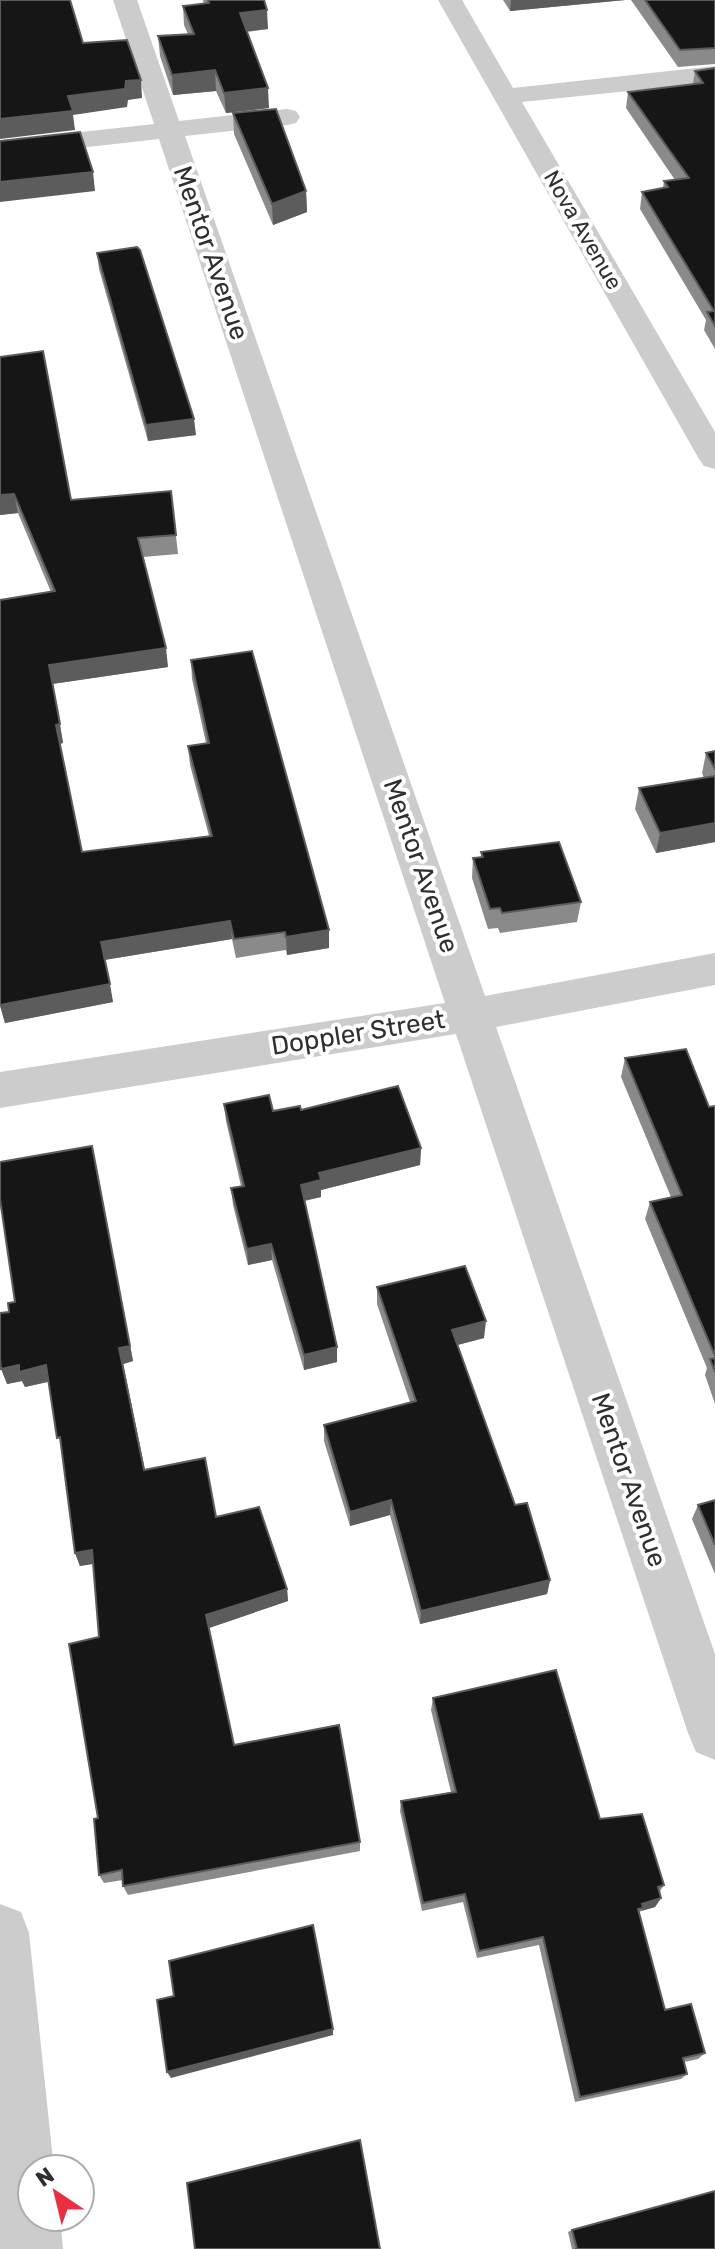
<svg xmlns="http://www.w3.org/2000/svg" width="715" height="2249" viewBox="0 0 715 2249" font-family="Rubik,sans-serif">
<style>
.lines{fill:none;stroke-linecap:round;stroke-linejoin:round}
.minor{fill:#ccc;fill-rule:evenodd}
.wall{fill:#8a8a8a}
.shaded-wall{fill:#5c5c5c}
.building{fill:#161616;stroke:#5c5c5c;stroke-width:2}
.labels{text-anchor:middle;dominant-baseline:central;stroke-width:8;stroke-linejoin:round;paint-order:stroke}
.far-street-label{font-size:22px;fill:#2f2f2f;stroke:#fff}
.street-label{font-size:26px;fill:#2f2f2f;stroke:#fff}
</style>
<rect width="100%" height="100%" fill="#fff"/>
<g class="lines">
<path class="minor" d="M113,0H137L179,121L287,109L296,111L300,117L296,123L287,125L185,136L485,996L715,953V985L496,1027L715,1654V1760L696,1752L688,1733L456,1034L0,1108V1072L445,1003L159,139L0,157V141L154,124Z
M438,0H462L513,88L715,66V82L522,102L715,432V469L704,466L699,459Z
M0,1904L21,1912L29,1933L54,2169H32V2217H60L63,2249H0Z"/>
</g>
<path class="wall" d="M203,0H264L268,29L247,32L269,108L226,113L216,91L173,95L160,56L158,36L188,34L184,25L183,6L204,4Z
M503,0H625L510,11Z
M631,0H715V64L678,67Z
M715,68V349L704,330L706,320L640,209L642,192L663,188L664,181L675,180L626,108L628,92L693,84L695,71Z
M233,113L306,191L307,212L273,225L234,134Z
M97,253L196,435L148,441L99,269Z
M0,357L71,500L171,491L178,554L143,557L168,667L52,684L63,743L60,744L82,852L209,836L190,765L188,746L206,743L192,679L191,660L329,948L287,955L286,950L236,958L232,939L104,960L113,1002L5,1023L0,1006L51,592L18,513L0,515Z
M706,753L715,769V842L656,853L635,809L639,788L704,778L702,773Z
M481,852L581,902L577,922L500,933L498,928L488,929L472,878L473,858L481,857Z
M625,1058L709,1107L715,1106V1404L705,1375L707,1368L645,1219L650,1202L671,1197L621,1077Z
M224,1104L273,1111L301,1110L421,1148L420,1165L321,1190V1197L305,1201L337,1347V1362L304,1370L272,1260L248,1265L233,1205L231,1188L241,1186L226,1121Z
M96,1164L133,1361L123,1364L145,1470L216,1517L287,1589L288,1601L209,1628L234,1745L360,1842V1851L128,1895L123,1886V1880L104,1883L99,1875V1637L93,1564L80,1566L75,1553L62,1451L48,1382L25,1387L22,1381L7,1384L9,1312Z
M377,1287L484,1338L457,1345L515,1505L550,1580L547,1594L420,1624L390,1515L350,1526L324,1441V1425L410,1402L377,1304Z
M715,1500V1574L692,1519L698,1505Z
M433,1698L600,1819L664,1885L660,1891L661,1898L655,1907L641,1911L639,1913L665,2010L705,2053L698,2059L684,2062L687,2074L681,2079L575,2102L539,1945L477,1958L463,1902L422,1911L400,1811L401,1801L451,1792L431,1710Z
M572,2230L715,2249H572L568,2232Z"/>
<path class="shaded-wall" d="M511,0H625L510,11Z
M267,10L268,29L241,32L240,13Z
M215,70L216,91L173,95L172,75Z
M141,80L142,98L128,100L127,107L73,115L75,130L0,139V119L68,96L126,81Z
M268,88L269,108L226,113L224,93Z
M93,172L95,191L0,202V182Z
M306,191L307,212L273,225L272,204Z
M194,419L196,435L148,441L146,425Z
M14,494L18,513L0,515V495Z
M166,648L168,667L52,684L49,665Z
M60,724L63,743L59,744L56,725Z
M715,823V842L656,853L660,833Z
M230,921L232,939L104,960L101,942Z
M329,930V948L287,955L286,937Z
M110,984L113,1002L5,1023L0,1005Z
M421,1148L420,1165L321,1190V1197L302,1201L301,1185L319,1173Z
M96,1164L133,1361L123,1364L148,1485L119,1348Z
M271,1244L272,1260L248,1265L247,1249Z
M486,1321L484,1338L450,1347L452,1330Z
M337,1347V1362L304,1370V1355Z
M19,1365H46L51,1381L25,1387L22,1381L7,1384L1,1369Z
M391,1500L390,1515L350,1526V1512Z
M92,1550L97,1563L80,1566L75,1553Z
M550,1580L547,1594L420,1624L421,1611Z
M287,1589L288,1601L209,1628L206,1615Z
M661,1898L655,1907L641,1911L643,1908L642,1904Z
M333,2029V2035L171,2078L167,2072Z"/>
<path class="building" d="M0,0H70L83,43L127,40L141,80L126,81L125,89L68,96L73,111L0,119Z
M208,0H264L267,10L240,13L268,88L224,93L215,70L172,75L158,36L194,34L183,6L209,3Z
M645,0H715V48L680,50Z
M715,68V326L707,312L714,311L642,192L668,187L664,181L689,178L628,92L703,83L695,71Z
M276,109L306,191L272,204L233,113Z
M80,132L93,172L0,182V141Z
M137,247L140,250L194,419L146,425L97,253Z
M43,351L71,500L171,491L176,535L138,538L166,648L49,665L60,724L56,725L82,852L212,836L188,746L209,743L191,660L252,651L329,930L286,937L285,932L234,939L230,921L101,942L110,984L0,1005V600L55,591L14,494L0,495V357Z
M715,751V769L706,753Z
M715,776V823L660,833L639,788Z
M559,842L581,902L502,913L500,908L490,909L473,858L483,857L481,852Z
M686,1049L709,1107L715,1106V1356L650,1202L682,1195L625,1058Z
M398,1086L421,1148L319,1173L321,1180L301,1185L337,1347L304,1355L271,1244L247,1249L231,1188L244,1186L224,1104L269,1095L273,1111L300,1106L301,1110Z
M92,1146L130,1346L119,1348L144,1470L205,1458L216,1517L259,1507L287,1589L206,1615L234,1745L339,1725L360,1842L123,1886L122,1870L99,1875L94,1819L98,1818L69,1644L99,1637L92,1550L75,1553L60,1437L57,1438L46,1365L19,1372V1365L1,1369L0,1358V1313L9,1312L8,1303L15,1302L0,1199V1162Z
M465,1266L486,1321L452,1330L515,1505L527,1503L550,1580L421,1611L391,1500L350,1512L324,1425L416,1401L377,1287Z
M715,1358V1372L710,1359Z
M715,1500V1545L698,1505Z
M556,1670L600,1819L642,1814L664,1885L658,1887L661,1898L642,1904L643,1908L638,1909L665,2010L691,2004L705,2053L683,2058L687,2074L580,2097L543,1937L479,1951L465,1894L423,1903L401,1801L456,1792L433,1698Z
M313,1925L333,2029L167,2072L157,2000L174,1996L169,1961Z
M360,2140L380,2249H195L187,2183Z
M715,2191V2249H575H577L572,2230Z"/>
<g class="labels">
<g class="far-street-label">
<text transform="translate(583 230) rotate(60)">Nova Avenue</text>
</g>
<g class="street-label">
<text transform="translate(211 253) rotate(71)">Mentor Avenue</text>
<text transform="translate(421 866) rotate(71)">Mentor Avenue</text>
<text transform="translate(358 1033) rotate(-9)">Doppler Street</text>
<text transform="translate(629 1480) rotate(71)">Mentor Avenue</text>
</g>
</g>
<g transform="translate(56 2193) rotate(325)"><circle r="38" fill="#ffffff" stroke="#acacac" stroke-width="2"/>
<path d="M0-6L14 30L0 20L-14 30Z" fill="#e83042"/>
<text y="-12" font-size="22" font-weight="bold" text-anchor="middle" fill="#2f2f2f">N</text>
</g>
</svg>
